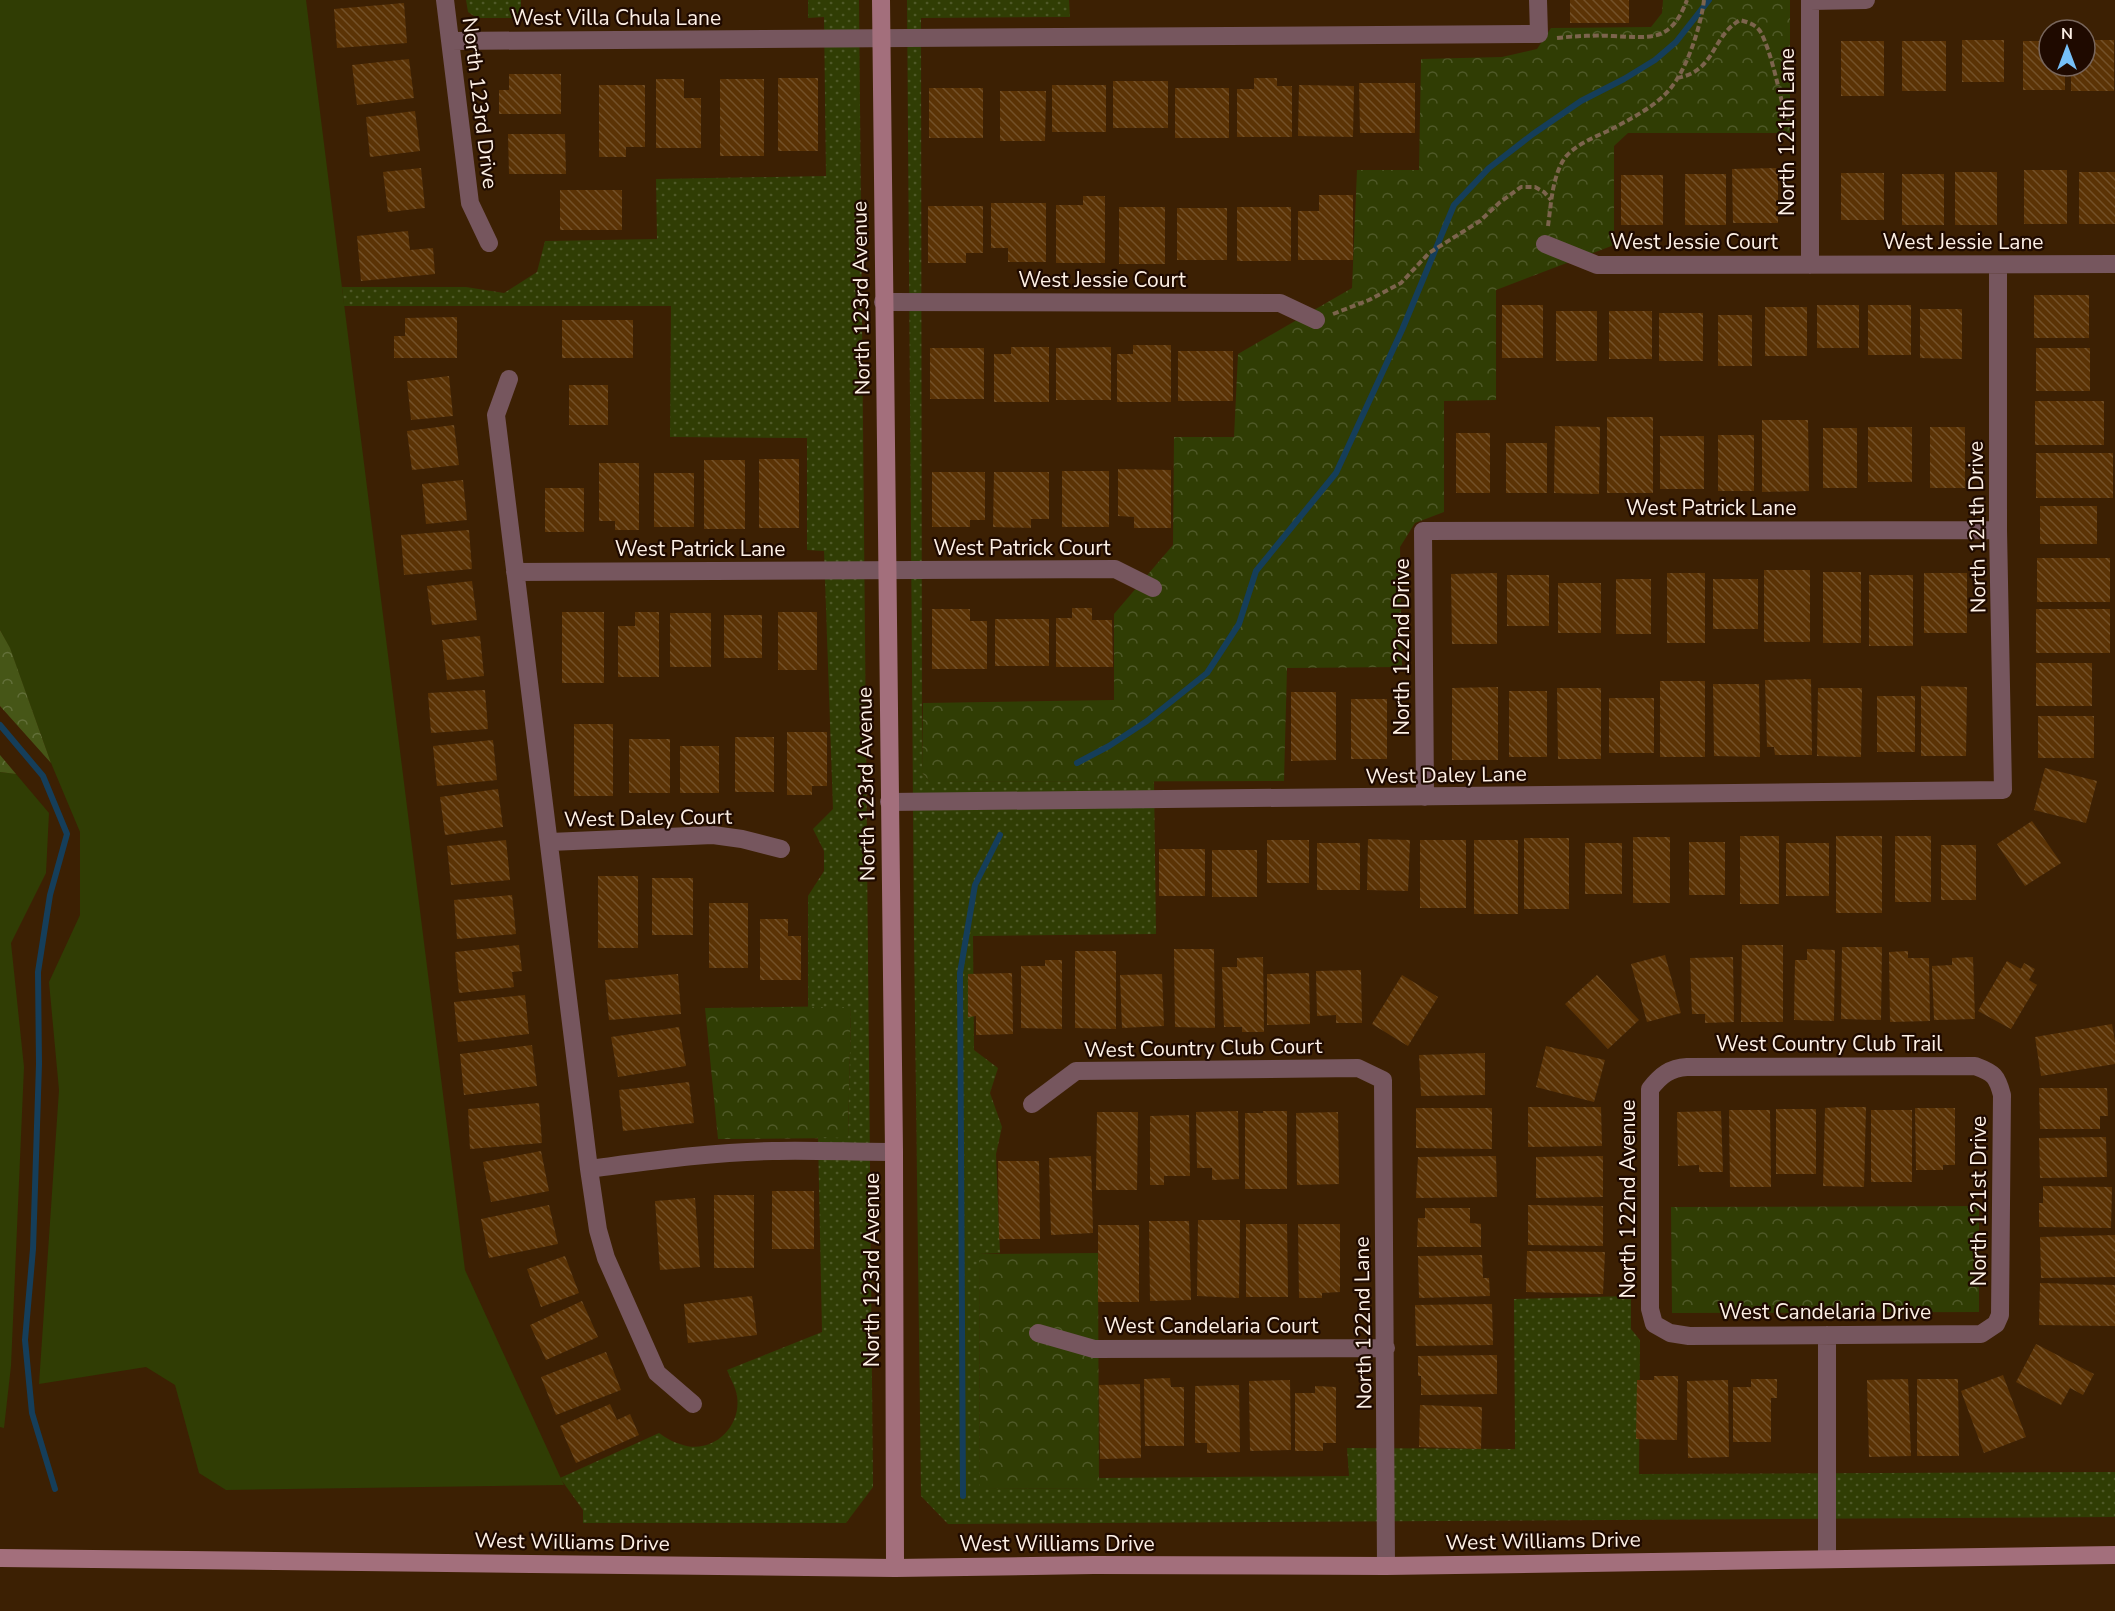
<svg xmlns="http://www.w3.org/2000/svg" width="2115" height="1611" viewBox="0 0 2115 1611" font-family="'Nunito Sans',sans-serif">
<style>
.grass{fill:#303d04}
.forest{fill:url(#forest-crowns)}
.park{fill:url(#park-crowns)}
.garden{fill:url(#garden-dots)}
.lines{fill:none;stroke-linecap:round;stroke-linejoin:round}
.stream{stroke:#153e5a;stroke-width:6}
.building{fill:url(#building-back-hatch)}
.path{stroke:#7c644d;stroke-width:4;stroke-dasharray:6 3;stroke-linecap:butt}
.street{stroke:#76565e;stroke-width:18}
.secondary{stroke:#a36f7c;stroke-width:18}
.labels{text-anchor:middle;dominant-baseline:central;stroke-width:4.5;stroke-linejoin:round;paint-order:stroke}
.street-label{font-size:21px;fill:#fdf0e5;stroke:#1f0a00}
</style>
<defs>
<pattern id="forest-crowns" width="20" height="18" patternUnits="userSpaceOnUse" patternTransform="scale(1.5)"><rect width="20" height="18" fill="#465617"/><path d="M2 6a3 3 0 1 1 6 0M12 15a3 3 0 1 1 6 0" fill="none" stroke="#626f39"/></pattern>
<pattern id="park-crowns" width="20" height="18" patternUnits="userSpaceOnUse" patternTransform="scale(1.5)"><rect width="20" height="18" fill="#303d04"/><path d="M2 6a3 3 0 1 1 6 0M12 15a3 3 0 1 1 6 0" fill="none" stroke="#4f5928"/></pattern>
<pattern id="garden-dots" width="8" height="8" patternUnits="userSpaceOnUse" patternTransform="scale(1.5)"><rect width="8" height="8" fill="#303d04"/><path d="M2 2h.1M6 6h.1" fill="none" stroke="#4f5928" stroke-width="1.8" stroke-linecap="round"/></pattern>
<pattern id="building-back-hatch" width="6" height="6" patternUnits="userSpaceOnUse" patternTransform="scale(1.5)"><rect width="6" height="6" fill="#5b3305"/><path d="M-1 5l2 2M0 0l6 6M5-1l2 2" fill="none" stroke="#735129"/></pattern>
</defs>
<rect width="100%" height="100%" fill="#3c2003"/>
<path class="grass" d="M0,0H306L465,1270L564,1485L226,1490L199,1473L175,1385L146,1367L39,1384L59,1090L49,982L80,915V832L51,763L10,649L0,630Z
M0,772L16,774L49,813L46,873L11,943L24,1067L11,1366L4,1428L0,1427Z"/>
<path class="forest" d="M0,630L10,648L51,763L0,706Z
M0,755L16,774L0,772Z"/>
<path class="park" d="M1663,0H1790V133H1628L1614,146V245L1496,290V400L1444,401V512L1415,523L1400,547L1402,667L1287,668L1284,781L930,782L922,773L923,703L1114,700V614L1173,545L1174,437H1234L1238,354L1352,288L1357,170H1419L1421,59L1502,57L1537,49L1551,28L1651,27L1662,13Z
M851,1006L848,1138L718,1139L705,1008Z
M1979,1206V1312L1672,1313L1671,1207Z
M1098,1253L1099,1488L980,1489L979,1254Z"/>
<path class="garden" d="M466,0H521V18H477L468,12Z
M808,0H859L873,1487L846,1523H583V1510L560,1478L659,1433C665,1437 672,1442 680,1444C711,1456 742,1428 737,1396C736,1388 730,1378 727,1370L822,1332L818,1137L848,1138L851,1007H808V896L824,871V851L813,829L833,809L824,551L807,550V438L670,437L671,306H344L342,287H466L504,293L537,272L545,241L657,239L656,179L826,176L824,17L808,18Z
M907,0H1069L1070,17L921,18L922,773L930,782L1154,781L1156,934L973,936L974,1050L998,1068L990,1093L1002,1127L996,1154L1000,1253L979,1254L980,1489L1099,1488V1478L1349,1476L1347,1448L1515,1449L1514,1299L1631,1296V1329L1640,1340L1639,1474L2115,1472V1517L948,1524L921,1496L914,937Z"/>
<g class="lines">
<path class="stream" d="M0,725L43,776L67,834L50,895L38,972L39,1064L33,1249L25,1340L32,1413L55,1489
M1077,763L1109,746L1147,721L1207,673L1239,624L1256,571L1336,473L1402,330L1454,205L1489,168L1533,134L1581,101L1624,79L1655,60L1676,42L1709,0
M963,1496L960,973L975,885L1000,835"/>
</g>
<path class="building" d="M1570,0H1629V23H1570Z
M404,3L407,43L337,48L334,9Z
M1962,40H2004V82H1962Z
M2085,40H2114V91H2071V66H2085Z
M1841,41H1884V96H1841Z
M1902,41H1946V91H1902Z
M2023,41H2049V66H2065V90H2023Z
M409,59L414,98L357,105L352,65Z
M509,74H561V114H499V90H509Z
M778,78H818V151H778Z
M1254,78H1277V86H1292V137H1237V89H1254Z
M656,79H684V98H701V148H656Z
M720,79H764V156H720Z
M1113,81H1168V128H1113Z
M1359,83H1415V133H1360Z
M599,85H645V147H626V157H599Z
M1052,85H1106V132H1052Z
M1299,85L1354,86L1353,137L1298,136Z
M929,88H983V138H929Z
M1175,88H1229V138H1175Z
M1000,91H1046L1045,141H1000Z
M415,111L420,151L370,157L366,117Z
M508,134H565L566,174H509Z
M421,168L425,208L388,212L383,172Z
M1778,168V223H1733L1732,169Z
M2024,170H2067V224H2024Z
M1955,172H1997V225H1955Z
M2079,172H2115V224H2079Z
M1841,173H1884V220H1841Z
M1685,174H1726V225H1685Z
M1902,174H1944V225H1902Z
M1621,175H1663V225H1621Z
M560,190H622V230H560Z
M1319,195H1353V260H1298V211H1319Z
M1083,196H1105V263H1056V205H1083Z
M991,203H1046V262H1008V248H991Z
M928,206H983V253H966V263H928Z
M1119,207H1165V264H1119Z
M1237,207H1291V261H1237Z
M1177,208H1227V260H1177Z
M408,231L410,250L433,248L435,274L361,281L357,236Z
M2034,295H2089V338H2034Z
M1502,305H1543V358H1502Z
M1817,305H1859V348H1817Z
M1868,305H1911V355H1868Z
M1765,307H1807V356H1765Z
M1920,309H1962V359L1920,358Z
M1556,311H1597V361H1556Z
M1609,311H1652V359H1609Z
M1659,313H1703V361H1659Z
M1718,315H1752V366H1718Z
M457,317V358H394V336H405V318Z
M562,320H633V358H562Z
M1133,345H1171V402H1117V354H1133Z
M1011,347H1049V402H994V354H1011Z
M1111,347V400H1056V348Z
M930,348H984V399H930Z
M2036,348H2090V391H2036Z
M1178,351H1233V401H1178Z
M449,376L453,416L411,420L407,381Z
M569,385H608V425H569Z
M2035,401H2104V445H2035Z
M1607,417H1653V493H1607Z
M1762,420H1808L1809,491L1762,492Z
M454,425L459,465L412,470L407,431Z
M1555,426L1600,427L1599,494L1554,493Z
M1868,427H1912V482H1868Z
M1930,427H1965V488H1930Z
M1823,428H1857V488H1823Z
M1456,433H1490V493H1456Z
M1718,435H1754V491H1718Z
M1660,436H1704V489H1660Z
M1506,443H1547V493H1506Z
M2036,453H2113V498H2036Z
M759,459H799V528H759Z
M704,460H745V529H704Z
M599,463H639V530H615V521H599Z
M1118,469L1171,470V528H1134V517L1118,516Z
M1062,471H1109V527H1062Z
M932,472H985V520H970V527H932Z
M994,472H1049V519H1031V528L993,527Z
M654,473H694V527H654Z
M463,480L467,520L426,524L422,484Z
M545,488H584V532H545Z
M2040,506H2097V544H2040Z
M469,530L472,569L404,575L401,535Z
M2037,558H2110V602H2037Z
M1764,570H1810V642H1764Z
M1823,572H1861V643H1823Z
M1497,573V644H1452L1451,574Z
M1667,573H1705V643H1667Z
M1924,573H1967V633H1924Z
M1507,575H1549V626H1507Z
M1869,575H1913V646H1869Z
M1616,579H1651V634H1616Z
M1713,579H1758V629H1713Z
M472,581L477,620L432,625L427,586Z
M1558,583H1601V633H1558Z
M1072,608H1092V620H1112L1113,667H1056V618H1072Z
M932,609H970V621H987V669H932Z
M2036,609H2110V653H2036Z
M562,612H604V683H562Z
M635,612H659V677H618V626H635Z
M778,612H817V670H778Z
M670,613H711V667H670Z
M724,615H762V658H724Z
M995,619H1049V666H995Z
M480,636L484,676L447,680L442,640Z
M2036,663H2092V706H2036Z
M1811,679L1812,755H1775L1774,747H1767L1765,680Z
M1660,681H1705V757H1660Z
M1713,684H1759L1760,757L1714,756Z
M1921,686L1967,687L1966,756H1921Z
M1498,687V760H1452V688Z
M1557,688H1601V759H1558Z
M1818,688H1862L1861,757L1817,756Z
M485,690L488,729L431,733L428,693Z
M1509,691H1547V757H1509Z
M1291,692H1336V760L1291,761Z
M1877,696H1915V752H1877Z
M1609,698H1654V753H1609Z
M1351,699H1387V759H1351Z
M2038,716H2094V758H2038Z
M574,724H613V796H574Z
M787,732H827V786H812V795H787Z
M735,737H774V792H735Z
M629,739H670V793H629Z
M493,740L497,780L437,786L433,746Z
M680,746H719V793H680Z
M2045,768L2097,781L2086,823L2034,810Z
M498,789L503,827L445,835L440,797Z
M2032,821L2061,863L2025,886L1997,844Z
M1740,836H1779V904H1740Z
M1836,836H1882V913H1836Z
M1895,836H1931V902H1895Z
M1633,837H1670V903H1633Z
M1524,838H1569V909H1524Z
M1368,839L1410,840L1408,891L1367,890Z
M506,840L510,880L451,885L447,846Z
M1267,840H1309V883H1267Z
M1420,840H1466V908H1420Z
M1474,840H1518V914H1474Z
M1689,842H1725V895H1689Z
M1317,843H1360V890H1317Z
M1585,843H1622V894H1585Z
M1786,843H1829V896H1786Z
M1941,845H1976V900H1941Z
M1159,849H1205V896H1159Z
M1212,850H1257V897H1212Z
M598,876H638V948H598Z
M652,878H693V935H652Z
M512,895L516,934L457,939L454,900Z
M709,903H748V968H709Z
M760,919H788V936H801V980H760Z
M519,945L522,971L512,972L514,987L459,993L455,952Z
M1742,945H1783V1022H1741Z
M1842,947H1882L1881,1020L1841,1019Z
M1174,949H1214L1215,1028L1175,1027Z
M1807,949L1835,950L1834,1021L1794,1020L1795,960H1807Z
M1075,951H1116V1029L1075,1028Z
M1908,951V958H1929L1930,1021L1890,1022L1889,952Z
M1665,955L1681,1013L1647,1022L1631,964Z
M1263,957L1264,1032H1242V1027H1224L1222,967H1237V958Z
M1733,957L1734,1022L1705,1023V1014H1692L1690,958Z
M1973,957L1975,1019L1934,1020L1932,966L1952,965V958Z
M1045,960H1062V1029L1021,1028V966H1045Z
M2007,961L2021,969L2024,963L2035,969L2029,980L2037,985L2011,1029L1978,1011Z
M1361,970L1362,1023H1336V1015L1317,1016L1316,971Z
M1012,973L1013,1034L976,1035V1016L968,1017V974Z
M1309,973L1310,1024L1267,1025V974Z
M678,974L681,1014L609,1020L605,980Z
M1162,974L1164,1026L1122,1028L1120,975Z
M1402,975L1438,997L1408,1046L1372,1024Z
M1597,975L1639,1020L1608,1049L1565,1004Z
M525,995L529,1034L458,1042L454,1002Z
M2112,1024L2115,1042V1064L2041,1076L2035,1037Z
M679,1027L686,1066L618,1077L611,1037Z
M532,1045L537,1086L464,1095L460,1054Z
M1546,1046L1605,1060L1594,1102L1536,1087Z
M1485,1053V1095L1421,1096L1419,1055Z
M689,1082L694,1123L623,1131L619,1090Z
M2039,1088H2107L2108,1116H2100V1129H2040Z
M539,1103L542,1143L470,1149L468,1109Z
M1528,1107H1601L1602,1146L1528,1147Z
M1841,1107H1866L1864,1187L1823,1186L1825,1108Z
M1416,1108H1492V1149L1416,1148Z
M1915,1108H1955V1165H1943V1170H1916Z
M1776,1109H1816V1174H1776Z
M1729,1110H1770L1771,1187H1730Z
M1871,1110H1912V1182H1871Z
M1238,1111L1239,1179L1212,1180V1168H1197L1196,1112Z
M1263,1111H1287V1189H1245V1113H1263Z
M1721,1111L1723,1172H1699V1165L1678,1166L1677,1112Z
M1097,1112H1138L1137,1190H1096Z
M1338,1112L1339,1184L1297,1185L1296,1113Z
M1189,1115L1190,1176H1164V1185H1150V1116Z
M2106,1137L2107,1177L2040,1178L2039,1138Z
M541,1151L549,1191L491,1202L483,1162Z
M1091,1156L1093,1233L1051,1235L1049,1158Z
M1496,1156L1497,1197L1416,1198L1418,1157Z
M1603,1156V1197L1536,1198V1157Z
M998,1161H1039L1040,1239H999Z
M2043,1186L2112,1187L2111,1228L2039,1227V1203H2043Z
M772,1191H814V1249H772Z
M714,1195H754V1268H714Z
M695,1198L700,1267L660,1270L655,1201Z
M549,1205L558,1244L489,1258L481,1219Z
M1528,1205L1603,1206V1246L1528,1245Z
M1425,1208H1470V1223L1481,1224V1247H1417L1418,1218H1425Z
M1198,1220H1240L1239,1298L1197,1296Z
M1149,1221H1189L1191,1300L1150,1301Z
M1246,1224H1287L1288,1297H1246Z
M1298,1224H1340V1292L1322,1293V1298H1299Z
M1098,1225H1139V1302H1098Z
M2115,1235V1277L2041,1278L2040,1237Z
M1527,1251L1605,1252L1603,1294L1526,1292Z
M1482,1255L1483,1278H1489L1490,1296L1419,1298L1418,1256Z
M565,1256L579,1293L541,1307L527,1269Z
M2040,1283L2115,1285V1326L2039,1325Z
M752,1296L757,1335L688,1343L684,1304Z
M582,1301L598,1337L546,1360L530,1325Z
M1492,1304L1493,1345L1416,1346L1415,1305Z
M2036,1344L2094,1374L2083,1395L2070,1388L2061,1405L2016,1382Z
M606,1352L621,1390L556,1415L541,1377Z
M1497,1355V1394L1421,1395V1376H1418V1356Z
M2003,1375L2026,1437L1984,1453L1961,1391Z
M1654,1376H1678L1677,1440L1636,1439L1637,1380H1654Z
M1170,1378L1171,1387H1184V1446H1145L1144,1379Z
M1751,1379H1777V1398H1771V1442H1733V1387H1751Z
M1908,1379L1911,1456L1869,1457L1867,1380Z
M1917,1379H1958L1959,1456H1917Z
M1290,1380L1291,1450L1250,1451L1249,1381Z
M1728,1380L1729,1457L1688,1458L1687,1381Z
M1140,1384L1141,1458L1100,1459L1099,1385Z
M1239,1385L1240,1452L1207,1453V1443H1195V1386Z
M1315,1386L1336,1387V1443H1323V1451H1295V1393H1315Z
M610,1404L617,1420L630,1414L639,1435L576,1463L560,1426Z
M1420,1405L1482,1407L1481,1449L1419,1447Z"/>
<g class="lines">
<path class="path" d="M1557,38C1576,36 1594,35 1613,36C1652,38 1671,42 1687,0
M1677,78C1716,71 1711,37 1740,20C1747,22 1755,24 1760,31C1772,52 1780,97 1787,122L1791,123
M1548,226C1551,205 1552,178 1564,159C1574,145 1595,137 1610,130C1630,119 1655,107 1670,89C1687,69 1701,26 1704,0
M1333,314L1369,300L1401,283L1429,253L1480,221L1499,203L1521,187H1535L1544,192L1551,200"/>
<path class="street" d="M445,0L470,203L489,243
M1810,0V265
M1810,1L1866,0
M450,41L1539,34L1538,0
M1545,244L1597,265L2115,264
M883,302L1280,303L1316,320
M509,379L496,415L589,1169L598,1230L606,1258L657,1373L693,1404
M515,572L1115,569L1153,588
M1425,797L1423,531L1998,530
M889,802L2003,790L1998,530V265
M550,842L713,835L742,839L781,849
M1975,1066C1994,1073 1997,1076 2002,1095L2000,1315L1996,1324L1981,1334L1689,1336L1670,1333L1654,1324L1650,1309V1089C1661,1075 1670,1068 1687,1067Z
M1032,1104L1076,1071L1358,1068L1383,1080L1386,1566
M589,1169C650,1161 711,1152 773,1151C813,1150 854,1152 894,1152
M1038,1333L1094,1349L1386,1348
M1827,1335V1558"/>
<path class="secondary" d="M881,0L894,1152L895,1568
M0,1558L895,1568L1094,1565L1386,1566L2115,1555"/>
</g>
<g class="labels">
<g class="street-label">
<text x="616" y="18">West Villa Chula Lane</text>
<text transform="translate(480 103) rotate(83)">North 123rd Drive</text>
<text transform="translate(1787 132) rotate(-90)">North 121th Lane</text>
<text x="1694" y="242">West Jessie Court</text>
<text x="1963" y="242">West Jessie Lane</text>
<text x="1102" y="280">West Jessie Court</text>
<text transform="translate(861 298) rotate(-91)">North 123rd Avenue</text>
<text x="1711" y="508">West Patrick Lane</text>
<text transform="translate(1977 527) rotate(-91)">North 121th Drive</text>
<text x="1022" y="548">West Patrick Court</text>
<text x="700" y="549">West Patrick Lane</text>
<text transform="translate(1402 647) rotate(-90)">North 122nd Drive</text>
<text transform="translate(1446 775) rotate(-1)">West Daley Lane</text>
<text transform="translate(866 784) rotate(-91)">North 123rd Avenue</text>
<text transform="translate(648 818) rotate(-1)">West Daley Court</text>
<text x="1829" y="1044">West Country Club Trail</text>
<text transform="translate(1203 1048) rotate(-1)">West Country Club Court</text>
<text transform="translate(1628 1199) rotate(-90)">North 122nd Avenue</text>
<text transform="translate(1979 1201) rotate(-90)">North 121st Drive</text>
<text transform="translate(872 1270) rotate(-90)">North 123rd Avenue</text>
<text x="1825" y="1312">West Candelaria Drive</text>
<text transform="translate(1363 1323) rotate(-91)">North 122nd Lane</text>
<text x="1211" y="1326">West Candelaria Court</text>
<text transform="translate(1543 1541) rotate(-1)">West Williams Drive</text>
<text transform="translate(572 1542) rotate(1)">West Williams Drive</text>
<text x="1057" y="1544">West Williams Drive</text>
</g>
</g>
<g transform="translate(2067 48)"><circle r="28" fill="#1f0a00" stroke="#78665c" stroke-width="1.5"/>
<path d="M0-4.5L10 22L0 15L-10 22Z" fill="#76c0f7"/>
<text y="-9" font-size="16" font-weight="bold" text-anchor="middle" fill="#fdf0e5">N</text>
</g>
</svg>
